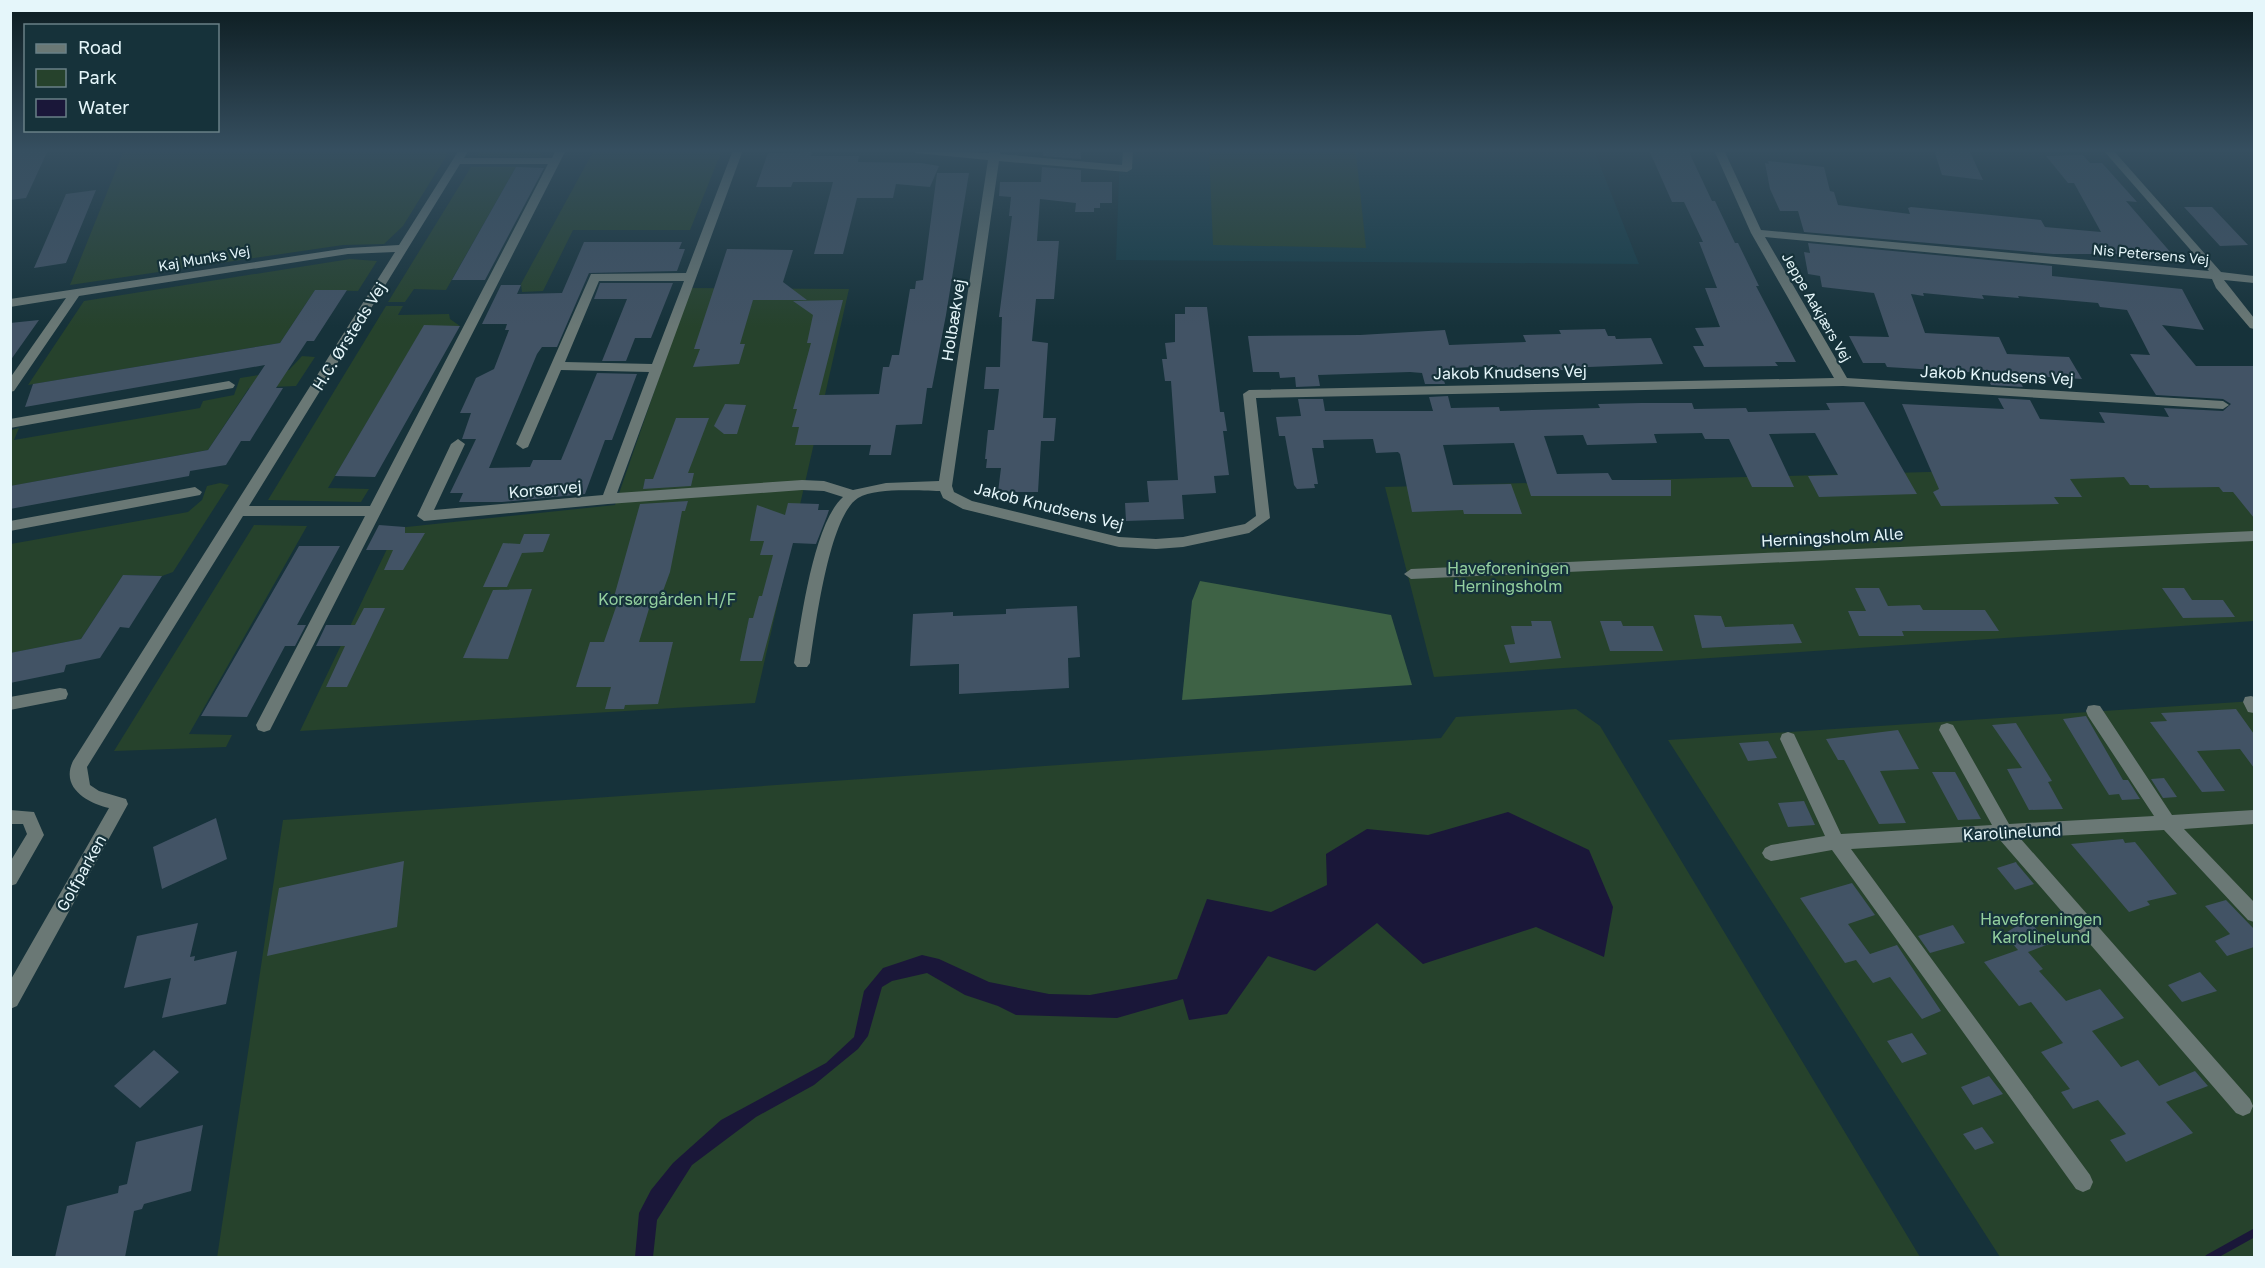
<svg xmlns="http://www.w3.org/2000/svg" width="2265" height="1268" viewBox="0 0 2265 1268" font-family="'Golos Text',sans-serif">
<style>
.built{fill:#153c46}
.green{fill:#26422c}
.forest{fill:#3e6245}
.water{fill:#1a1739}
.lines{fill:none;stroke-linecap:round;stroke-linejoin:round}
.stream{stroke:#1a1739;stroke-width:8}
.building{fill:#425365}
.minor{fill:#6a7875;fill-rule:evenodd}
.labels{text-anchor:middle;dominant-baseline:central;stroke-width:4.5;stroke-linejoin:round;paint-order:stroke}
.far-street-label{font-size:14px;fill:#e5f6fa;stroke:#16323a}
.street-label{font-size:16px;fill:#e5f6fa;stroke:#16323a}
.park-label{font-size:16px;fill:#94d09f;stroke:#16323a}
</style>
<rect width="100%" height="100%" fill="#16323a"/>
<path class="built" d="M1120,150H1594L1639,264L1116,260Z"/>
<path class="green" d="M124,150H450L403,226L384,244L343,245L70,285Z
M481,150H543L540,157L477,156Z
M594,150H722L690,230H573L543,291L522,292L521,284Z
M1209,150L1356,153L1366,248L1213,245Z
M471,167H516L446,290L414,289L405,302H388Z
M350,259L377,261L358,291L315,290L280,343L28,385L84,301Z
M690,288L849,289L755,703L300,731L397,528L615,505Z
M386,306H403L398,315L449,314L450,319L460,326H424L328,488L369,489L361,502L268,500Z
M302,356L315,357L296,386L249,388L208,450L11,486V430L19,428L14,440L200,408L203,401L234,395L240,378L289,370Z
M2254,463V621L1434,677L1385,487Z
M220,483L229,485L173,572L162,576L123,575L81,639L11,653V544L188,512L202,500L207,486Z
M254,525L307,526L189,734L232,735L226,747L114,751Z
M2254,701V1257H2000L1668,740Z
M1576,709L1600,726L1920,1257L217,1258L283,820L1441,738L1456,717Z"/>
<path class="forest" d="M1200,581L1391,615L1412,685L1182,700L1192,601Z"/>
<path class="water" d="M1508,812L1589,850L1613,907L1604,957L1536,927L1423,964L1377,923L1315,971L1268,956L1227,1014L1189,1020L1183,999L1117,1018L1016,1015L998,1006L965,995L927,973L892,981L882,987L868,1036L858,1049L814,1085L756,1117L692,1165L657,1220L653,1257H635L639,1213L651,1190L673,1163L721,1120L826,1063L854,1037L864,991L883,968L922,955L939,959L989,982L1049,994L1090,995L1177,979L1207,899L1271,912L1327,885L1326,854L1367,829L1428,835Z"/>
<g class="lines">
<path class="stream" d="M2209,1258L2254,1233"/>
</g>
<path class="building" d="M10,150H48L26,198L10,200Z
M1043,150H1081V159L1043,156Z
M1649,150H1688L1712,201H1715L1735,243H1738L1759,286H1756L1796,362H1775L1778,366L1704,367L1693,346H1704L1695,328L1720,327L1705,288H1717L1699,242H1703L1684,202H1672Z
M1934,150H1969L1983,180L1942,175Z
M812,152L811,156H859L858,162L921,163L939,166L930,187L896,184L893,198H857L843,254H814L833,182H793L791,187H756L768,153Z
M2083,155L2090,163H2102L2137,202L2126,201L2172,254H2053L1804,232L1798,211H1780L1770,189L1765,163L1769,164L1768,161L1824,167L1830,191L1834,192L1838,205L1910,214L1908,208L1911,207L2041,220L2045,227L2101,232L2074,183H2068L2046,156Z
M516,167L544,168L485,280H452Z
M1042,167L1081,170V182H1112V203H1100V208H1094V212H1075L1076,203L1040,199L1037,241H1059L1054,299H1036L1032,341L1048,343L1043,418H1056L1054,441H1041L1038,492H998L1001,468H986L987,459H985L988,430H994L999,389H984L986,367H1000L1002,317H999L1012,216H1009L1011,197L999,196L1000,182H1041Z
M937,173H969L946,315L932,388H927L922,424L896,425L891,455H869L871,445H795L799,427H792L797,409H793L811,343H807L813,315L793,301L843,300L819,395L879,394L883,367H889L892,355H899L910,289H915L916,281L923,280Z
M96,190L66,263L34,268L66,194Z
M2184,207H2212L2248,245L2220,246Z
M584,242H682L679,249H685L677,271L589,273L557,347H542L537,354L489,468L530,467L533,460H561L597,373L637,374L612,440H605L585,494L502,502H459L463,493H450L476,439H462L471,413H460L476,378L494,369L509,330H505L507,324H482L501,285H521L517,294L562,293Z
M1808,243L2052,266V276L2182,289L2204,330L2162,325L2196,366H2254V518L2233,492H2223L2219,487L2150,488L2148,485H2130L2124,477L2070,479L2082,497H2054L2059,504L1941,506L1933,492L1939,489L1902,404L2004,409L1998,398L2030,400L2040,419L2105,423L2099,412L2169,417L2164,408L2223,411L2231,404L2223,399L2156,395L2130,354L2150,355L2127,310L2100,307L2098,303L2018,296L2019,298L1982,295L1984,299L1923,293L1924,296L1911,294L1925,333L1999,337L2007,354L2069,357L2082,379L2017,375L2023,387L1991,385L1985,373L1887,367L1885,363H1863L1849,336L1889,337L1874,293L1822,287L1820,276L1808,274L1804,252L1810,253Z
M727,249L793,250L783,282L807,300H753L740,344H745L739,364L693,367L700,349H694Z
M600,283H673L651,338H635L626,361H602L627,299H594Z
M315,290H347L314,341H307L276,388H283L250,441H241L226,465L190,471L189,476L10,509V486L208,450L265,365L25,407L33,384L280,343Z
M1185,307H1207L1220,412H1224L1227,431H1223L1229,475L1214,476L1216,493L1182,495L1184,519L1126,521L1125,503L1149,502L1147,481L1178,480L1171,381H1165L1162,359H1167L1165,343L1175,342V314H1185Z
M39,320L10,361V323Z
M424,325L460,326L375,477L335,476Z
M1605,329L1608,336H1615L1616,339L1651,338L1663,364L1564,368L1565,370L1498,371L1497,366L1452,368L1454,373H1442L1445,384H1425L1422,373L1410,372L1318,375L1320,386L1296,387L1295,377L1280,378L1279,372H1253L1248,336L1360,335L1445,330L1449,345L1526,342L1523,335L1561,334L1559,330Z
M1448,396L1451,408L1499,407L1500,411L1600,408L1598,404L1641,403H1692L1694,409L1746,408L1748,412L1830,410L1826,403L1864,402L1917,494L1819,497L1808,476L1838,475L1815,433L1769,434L1794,487H1752L1729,439H1705L1702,433L1654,434L1657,443L1587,445L1583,435L1544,436L1557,474L1608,473L1612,480H1671V496H1531L1514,443L1443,445L1453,485L1511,484L1522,514H1464L1463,510L1412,512L1400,454L1398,452L1376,453L1373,439L1323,440L1324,448H1312L1318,484H1314L1315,488L1297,489L1294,485L1285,436H1279L1276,417L1301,416L1298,399H1323L1325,411H1433L1429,397Z
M725,404L746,405L737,434H724L714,426Z
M676,418H709L688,473H694L691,486L643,489L645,479H653Z
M688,501L685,511H682L670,572L659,602H651L639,642H673L658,704L625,705L624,709H605L611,687H576L590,642H604L617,604H612L640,504Z
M788,503L819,504L818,510H829L827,516L816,544L793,543L762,661H740L749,618H753L759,596H762L773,555H760L764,541H750L757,505L785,515Z
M379,525L405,527V533H425L403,570H384L393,550H366Z
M524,534H550L543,552L522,553L507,587H483L503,543L520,544Z
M299,546H340L297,625H306L295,646H285L247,717L201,716Z
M123,575L162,576L129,628L120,627L100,658L66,665L64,672L10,683V653L81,639Z
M1855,588H1879L1888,606L1920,605L1923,610H1985L1999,631H1902L1904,636H1859L1848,611H1866Z
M2162,588H2184L2192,600H2223L2235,617L2183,618Z
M532,589L508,659L463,658L493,590Z
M1077,606L1080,657L1068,658L1069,688L959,694V664L910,666L913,614L953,612V616L1006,614V609Z
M364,608H385L347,687H326L345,646H316L326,625H355Z
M1694,615L1721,616L1725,627L1793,624L1802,643L1702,648Z
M1531,621H1551L1561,658L1510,663L1504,645L1515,644L1511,626H1532Z
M1600,621H1621L1623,626H1653L1663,651H1610Z
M2236,709L2254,734V768L2240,749L2197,751L2225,791L2202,792L2150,722L2167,721L2161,713Z
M2086,716L2123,780H2128L2140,799L2122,800L2119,794L2109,795L2099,779L2063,719Z
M2016,723L2052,781L2048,782L2063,809L2029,810L2007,769L2022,768L1992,725Z
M1898,730L1919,769L1880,771L1906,823L1879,824L1844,760H1838L1826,739Z
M1768,741L1777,758L1748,761L1739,743Z
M1932,772H1955L1981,819L1958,820Z
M2164,778L2177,797L2163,798L2151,779Z
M1804,801L1815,825L1788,827L1778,803Z
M216,818L227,859L162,889L153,847Z
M2123,839L2125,843L2135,842L2177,894L2147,901L2150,905L2129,912L2071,844Z
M404,861L397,927L267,956L279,888Z
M2016,862L2017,864L2034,884L2015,890L1997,868Z
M1852,883L1875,915L1848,924L1870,954L1897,945L1941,1011L1922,1019L1890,977L1873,983L1856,960L1845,963L1800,898Z
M2226,900L2254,929V947L2227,956L2215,941L2230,934L2205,906Z
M2023,922L2027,927L2033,925L2049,944L2028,952L2043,969L2039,971L2066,1001L2100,989L2124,1018L2092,1031L2121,1067L2138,1060L2159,1086L2195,1071L2208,1086L2166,1102L2193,1133L2126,1162L2110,1140L2126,1134L2098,1100L2073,1109L2061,1092L2070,1089L2041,1052L2063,1043L2031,1002L2019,1006L1984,962L2018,950L2004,934Z
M198,923L190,957L195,956L194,961L237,951L226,1004L162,1018L171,978L124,988L137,936Z
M1953,925L1965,943L1930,953L1918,936Z
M2200,972L2217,991L2182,1002L2168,985Z
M1912,1033L1927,1054L1902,1063L1887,1041Z
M154,1050L179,1072L140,1108L114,1086Z
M1989,1076L2003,1094L1973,1105L1961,1087Z
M203,1125L191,1191L144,1204L142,1209L134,1211L125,1257H55L67,1206L118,1193L119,1186L127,1184L136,1142Z
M1982,1127L1994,1143L1975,1150L1963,1134Z"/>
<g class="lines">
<path class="minor" d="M459,150H469L464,158H552L556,150H566L270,730L264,732L258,730L256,725L365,516H243L87,767L90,785L99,791L126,799L128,804L17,1006L10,1009V981L109,808C88,803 60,788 73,761L395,252L348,254L79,296L14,391L10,392V378L66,298L10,307V299L348,248L399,245ZM460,164H548L370,506H249Z
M733,150H743L617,493L802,480L824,481L853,490L886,483L939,481L988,160L916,153L911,150L989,153L990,150H1000V154L1122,165L1123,150H1133L1132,169L1127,172L999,161L952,486L954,492L972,501L1119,537L1156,539L1183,537L1245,524L1256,516L1243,394L1249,390L1834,378L1751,233L1714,150H1724L1761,230L2209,271L2103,150H2113L2221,272L2254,276V283L2224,280L2254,318V329L2250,328L2216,288L2212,279L1765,237L1847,378L2223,401L2229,405L2223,409L1843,386L1256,398L1270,518L1249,533L1183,547L1156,549L1119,547L963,509L943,498L940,491C918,491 877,487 858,498C829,516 815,629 810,663L807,667H797L794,663C801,622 813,524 843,497L824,491L802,490L608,504L424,521L417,516L451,444L458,439L465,444L434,510L603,495L649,372L561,370L528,447L523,449L516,444L591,274L686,273ZM599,281H684L652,364L565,362Z
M229,381L235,385L233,388L10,428V419Z
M195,487L202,492L200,495L10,531V521Z
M2254,531V541L1411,579L1404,574L1411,569Z
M60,688L66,689L68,694L66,699L10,710V697Z
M2251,696L2254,697V713L2248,712L2243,702L2245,697Z
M2094,705L2100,706L2172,815L2254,810V824L2184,829L2254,902V922L2248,920L2164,830L2020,838L2250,1099L2253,1106L2250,1113L2243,1116L2236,1113L2000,840L1851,849L2090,1175L2093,1182L2090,1189L2083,1192L2076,1189L1832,850L1771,861L1765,858L1762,853L1765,848L1771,845L1825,836L1780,739L1782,734L1788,732L1794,734L1841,834L1992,825L1939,730L1941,725L1947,723L1953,725L2009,824L2154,816L2088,716L2086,711L2088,706Z
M10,810L34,812L44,835L16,884L10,886V862L27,834L23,824H10Z"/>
</g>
<linearGradient id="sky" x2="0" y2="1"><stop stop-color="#0c1c20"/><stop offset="0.46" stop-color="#364f60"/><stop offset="1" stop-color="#364f60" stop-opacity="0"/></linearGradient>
<rect width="2265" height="327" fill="url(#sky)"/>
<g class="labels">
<g class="far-street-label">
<text transform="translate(2151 254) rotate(5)">Nis Petersens Vej</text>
<text transform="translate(204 258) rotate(-10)">Kaj Munks Vej</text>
<text transform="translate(1817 307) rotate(60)">Jeppe Aakjærs Vej</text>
</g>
<g class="street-label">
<text transform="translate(953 320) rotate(-81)">Holbækvej</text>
<text transform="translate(349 336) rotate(-58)">H.C. Ørsteds Vej</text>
<text transform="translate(1510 372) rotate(-1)">Jakob Knudsens Vej</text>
<text transform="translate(1997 375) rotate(3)">Jakob Knudsens Vej</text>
<text transform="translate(545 489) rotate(-5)">Korsørvej</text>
<text transform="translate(1049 506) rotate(14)">Jakob Knudsens Vej</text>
<text transform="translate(1832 537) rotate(-3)">Herningsholm Alle</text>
<text transform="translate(2012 832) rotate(-3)">Karolinelund</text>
<text transform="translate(81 873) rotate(-61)">Golfparken</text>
</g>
<g class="park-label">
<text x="1508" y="568">Haveforeningen<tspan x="1508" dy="18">Herningsholm</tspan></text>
<text x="667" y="599">Korsørgården H/F</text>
<text x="2041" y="919">Haveforeningen<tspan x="2041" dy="18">Karolinelund</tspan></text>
</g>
</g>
<rect width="2265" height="1268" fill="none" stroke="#e5f6fa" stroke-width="24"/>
<rect x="24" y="24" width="195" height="108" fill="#16323a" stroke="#698087" stroke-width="1.5"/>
<rect x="36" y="44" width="30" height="9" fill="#6a7875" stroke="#698087" stroke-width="1.5"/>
<text x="78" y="54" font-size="18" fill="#e5f6fa">Road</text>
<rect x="36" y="69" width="30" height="18" fill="#26422c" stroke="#698087" stroke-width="1.5"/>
<text x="78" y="84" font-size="18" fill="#e5f6fa">Park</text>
<rect x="36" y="99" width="30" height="18" fill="#1a1739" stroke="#698087" stroke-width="1.5"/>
<text x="78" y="114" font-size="18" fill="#e5f6fa">Water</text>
</svg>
